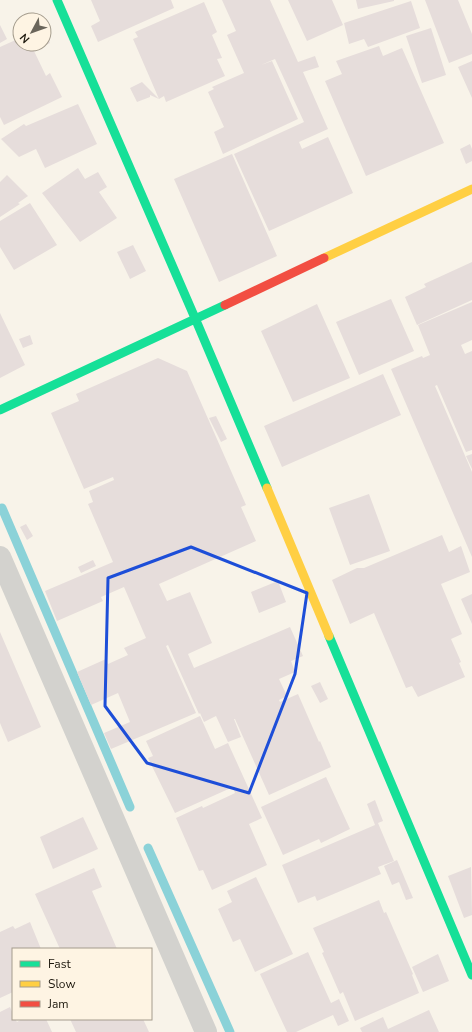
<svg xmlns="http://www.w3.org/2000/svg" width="472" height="1032" viewBox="0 0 472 1032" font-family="'Nunito Sans',sans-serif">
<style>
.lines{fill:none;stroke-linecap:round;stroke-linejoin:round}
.stream{stroke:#8bd2d8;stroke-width:9}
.building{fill:#e6dddb}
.street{stroke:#d3d2ce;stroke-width:22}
.fast{stroke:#16e098;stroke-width:9}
.slow{stroke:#ffcf43;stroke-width:9}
.jam{stroke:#f24e42;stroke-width:9}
.marked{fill:none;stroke:#1d4ed8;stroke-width:3;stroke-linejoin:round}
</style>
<rect width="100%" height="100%" fill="#f8f3e9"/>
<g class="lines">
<path class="stream" d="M2,508L130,807
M148,848L230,1032"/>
</g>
<path class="building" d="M91,0H171L174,8L98,42L91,26L100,21Z
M222,0H270L298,62L315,56L319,67L303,72L328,129L299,142L302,149L328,137L353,193L269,231L234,154L304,122L275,59L261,65L272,61L298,119L223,154L214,132L224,127L208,92L214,89L212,87L244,73L227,35L236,31Z
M288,0H332L343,25L307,41Z
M356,0H394V1L358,9Z
M425,0H458L472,34V54L449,63Z
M411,1L420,28L368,47L364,39L349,44L344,23Z
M204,2L217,32L212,35L222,58L217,59L225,76L166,102L164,96L159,99L150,95V97L137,102L130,88L142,82L159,99L133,39L138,37L135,32Z
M35,13L39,20H22Z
M0,25L7,39L0,43Z
M431,28L446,75L422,83L406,36Z
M44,31L50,43L34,51L46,76L50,73L62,97L4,125L0,117V47L20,38V44H44Z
M379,46L383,56L402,48L444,143L366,176L325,81L342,74L336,61Z
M472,61V98L458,67Z
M78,104L97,144L45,168L36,149L19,157L1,139L24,124L26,126Z
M470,144L472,149V161L466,164L460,149Z
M232,154L277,256L219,282L174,179Z
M78,168L85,179L98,172L107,187L99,192L117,218L80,242L42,193Z
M7,175L28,196L18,203L20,204L0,217V182Z
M30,203L57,245L14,270L0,247V221Z
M133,245L146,271L130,279L117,252Z
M472,262V300L417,325L405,297L426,287L424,284Z
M391,299L414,351L359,375L336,322Z
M472,302V340L461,345L465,354L472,351V450L466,452L437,385L435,386L472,472V557L391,369L422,356L423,358L430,355L418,325Z
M317,304L350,378L293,402L261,331Z
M0,313L25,365L0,378Z
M30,335L33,344L23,348L19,339Z
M158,358L187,371L246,505L241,507L256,541L159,584L167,601L190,592L212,643L188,654L194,668L290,627L303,656L291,661L295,672L279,679L287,696L279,700L280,702L298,694L319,742L320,741L331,767L269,795L235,719H234L241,737L228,742L216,716L204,722L200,713L199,714L168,645L166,646L196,713L111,749L104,733L130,722L118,693L91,705L77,672L106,659L108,664L128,655L124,648L146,638L124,587L101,597L103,601L57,621L45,591L113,562L88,504L93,502L89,491L114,480L113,477L84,489L51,413L79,401L76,394Z
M383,374L401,415L282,467L264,426Z
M216,416L227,439L221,442L209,418Z
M472,454V469L466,456Z
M369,494L390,551L350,565L329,508Z
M26,524L33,536L27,540L20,527Z
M442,535L449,552L461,546L470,572L441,584L462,634L451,639L461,662L459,663L465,677L418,697L412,686L406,688L374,613L350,624L332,580L357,568H364Z
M93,560L96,566L81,573L78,567Z
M278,581L286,602L259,613L251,592Z
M472,594V624L461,599Z
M0,632L41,727L8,742L0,723Z
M320,682L328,699L320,703L311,686Z
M200,716L215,749L228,743L262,818L249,824L267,865L212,890L203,870L199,871L176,818L202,806L203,808L231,795L235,793L233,787L175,813L148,758L153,756L146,741Z
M326,777L350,829L321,843L319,839L283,855L261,807Z
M375,800L383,821L378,823L394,861L378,867L381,874L317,901L315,896L298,903L282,865L375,825L367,804Z
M83,817L98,849L53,869L40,837Z
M397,860L413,898L406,900L399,882L392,885L384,866Z
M471,867L472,915L464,918L448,876Z
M94,868L102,887L92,891L117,949H60L35,894Z
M256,877L293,954L255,972L240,939L233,942L218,909L232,902L227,891Z
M379,900L384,913L386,912L413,974L412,975L419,993L355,1021L343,992L340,994L322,953L324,952L313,928Z
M30,922L41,949H13V992L0,998V932L13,926L15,929Z
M308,952L331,1003L339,999L349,1021L338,1026L333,1015L296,1032H287L260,974Z
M438,954L449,981L423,992L412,967Z
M10,1007L13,1014V1019H15L17,1022L22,1019H46L52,1032H0V1012Z
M429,1010L439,1032H362L360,1028L383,1017L388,1029Z
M70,1019H143L149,1032H76Z"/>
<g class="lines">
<path class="street" d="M0,557L206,1032"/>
<path class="fast" d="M57,0L195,318L267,488
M0,410L225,305
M329,636L472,975"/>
<path class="slow" d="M324,258L472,189
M267,488L329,636"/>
<path class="jam" d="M225,305L324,258"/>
</g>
<path class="marked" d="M191,547L307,593L295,674L249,793L147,763L105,706L108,578Z"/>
<rect x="12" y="948" width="140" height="72" fill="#fef4e3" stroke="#a49c8d"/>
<rect x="20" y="961" width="20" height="6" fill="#16e098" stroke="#a49c8d"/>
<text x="48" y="968" font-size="12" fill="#1d180d">Fast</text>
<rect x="20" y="981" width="20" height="6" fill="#ffcf43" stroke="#a49c8d"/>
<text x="48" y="988" font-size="12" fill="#1d180d">Slow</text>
<rect x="20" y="1001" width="20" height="6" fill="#f24e42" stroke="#a49c8d"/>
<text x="48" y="1008" font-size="12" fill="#1d180d">Jam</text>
<g transform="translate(32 32) rotate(229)"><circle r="19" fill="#fef4e3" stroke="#a49c8d"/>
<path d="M0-3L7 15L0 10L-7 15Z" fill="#6a655a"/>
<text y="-6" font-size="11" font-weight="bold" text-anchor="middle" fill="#1d180d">N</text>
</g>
</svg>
